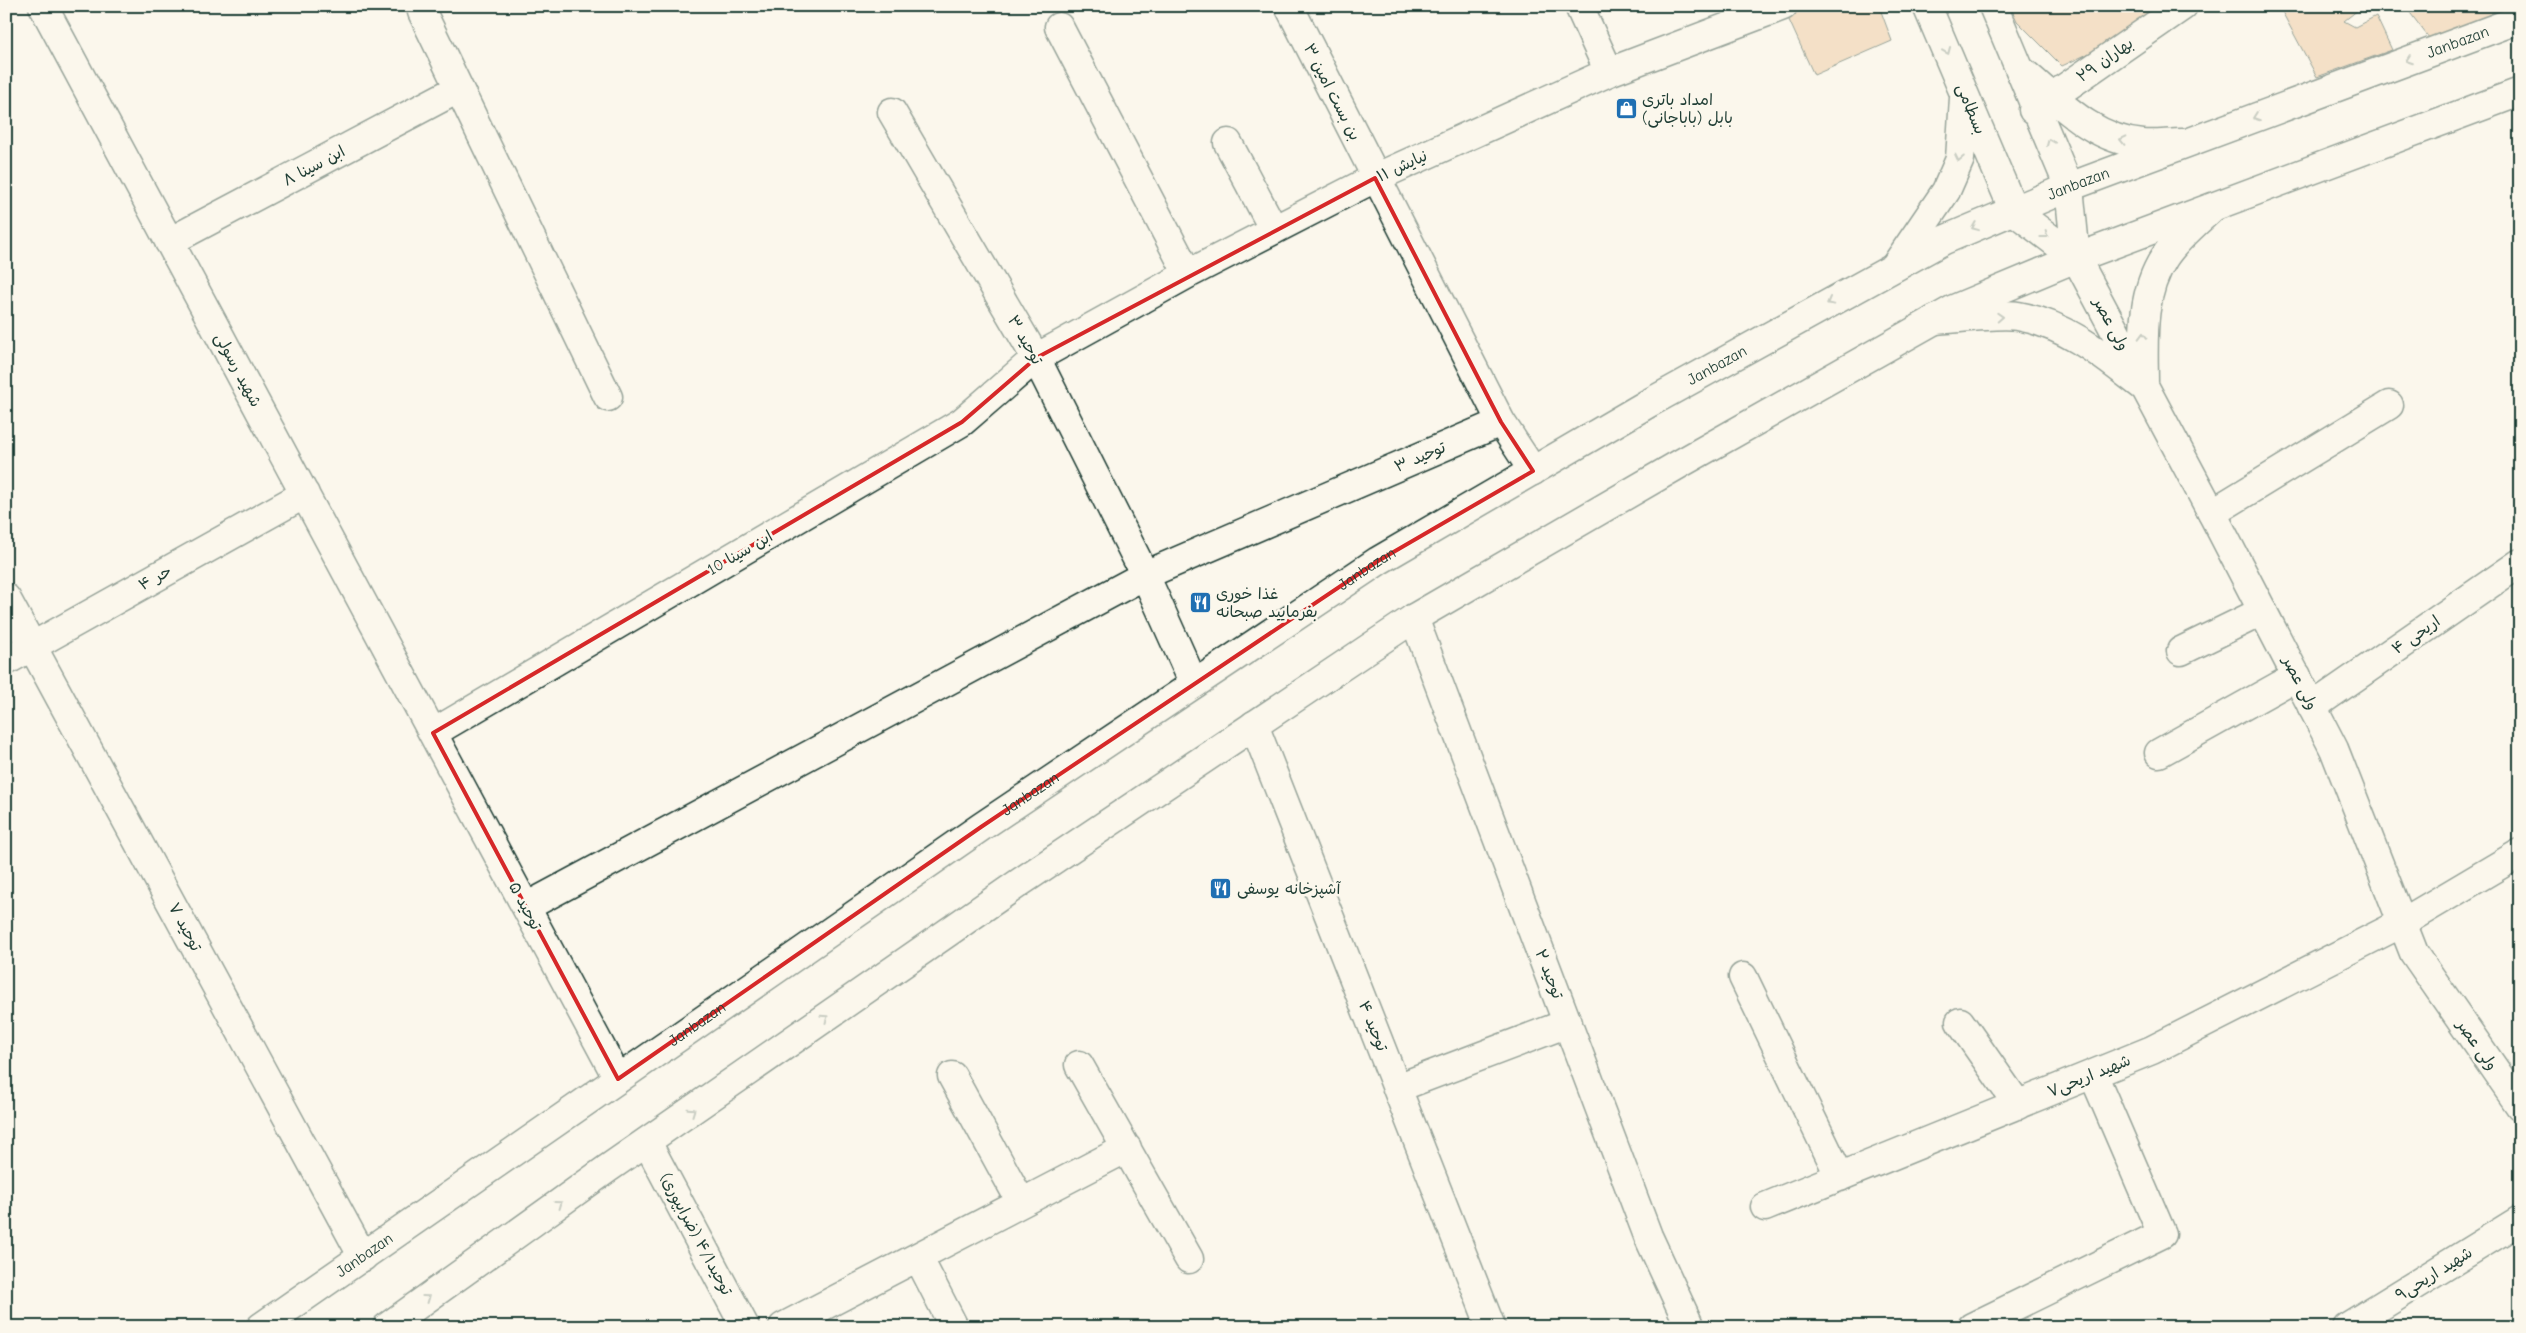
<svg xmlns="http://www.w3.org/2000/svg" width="2526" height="1333" viewBox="0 0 2526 1333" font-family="'Comic Neue','Playpen Sans Arabic',sans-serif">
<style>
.building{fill:#eac49a;stroke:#1f3d34}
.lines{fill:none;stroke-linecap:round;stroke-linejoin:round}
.street-casing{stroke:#1f3d34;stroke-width:31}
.secondary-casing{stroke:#1f3d34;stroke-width:31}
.primary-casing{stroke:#1f3d34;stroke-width:31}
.highway-casing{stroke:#1f3d34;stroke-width:31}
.street{stroke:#fbf7ec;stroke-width:28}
.secondary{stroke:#fbf7ec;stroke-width:28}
.primary{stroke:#fbf7ec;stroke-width:28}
.highway{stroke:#fbf7ec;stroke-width:28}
.oneway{stroke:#8d9a90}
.marked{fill:none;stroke:#d62828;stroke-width:4;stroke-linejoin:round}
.labels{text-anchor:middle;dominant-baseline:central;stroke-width:5;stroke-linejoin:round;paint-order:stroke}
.street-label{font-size:16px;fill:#1f3d34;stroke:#fbf7ec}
.poi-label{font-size:16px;fill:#1f3d34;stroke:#fbf7ec;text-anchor:start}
</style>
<rect width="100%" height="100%" fill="#fbf7ec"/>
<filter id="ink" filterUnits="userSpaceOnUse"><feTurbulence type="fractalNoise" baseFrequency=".02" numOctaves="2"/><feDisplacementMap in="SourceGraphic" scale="10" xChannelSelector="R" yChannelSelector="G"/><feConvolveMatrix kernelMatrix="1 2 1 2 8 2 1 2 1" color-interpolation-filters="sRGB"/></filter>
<g filter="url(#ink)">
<path class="building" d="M1791,6H1879L1892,41L1814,75L1784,9Z
M2010,6H2162L2122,38L2062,66L2017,21Z
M2282,6H2363L2344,21L2355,27L2376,16L2392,50L2317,77L2280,8Z
M2405,6H2501L2478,23L2432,42Z"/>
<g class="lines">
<defs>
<path id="street" d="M43,6L618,1079
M1289,6L1501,422L1533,471
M1579,6L1609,72
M422,12L608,397
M1059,27L1188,274
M2033,110L2183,6
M892,112L1036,358L1145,575L1194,684
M1228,143L1274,230
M169,242L458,89
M2212,513L2389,405
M6,598L363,1257
M1414,618L1648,1236L1690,1327
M2181,651L2263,611
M6,661L305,494
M2312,707L2520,563
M1254,725L1491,1327
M433,733L962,422L1036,358L1188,274L1375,178L1609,72L1783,6
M2159,753L2297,676
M526,907L1145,575L1501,422
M1743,977L1840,1177
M1960,1022L2018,1105
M1079,1065L1189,1259
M952,1076L1021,1202
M1397,1088L1568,1023
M647,1142L745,1327
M1765,1207L2152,1050L2402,923L2520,853
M918,1257L954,1327
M783,1327L1127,1148
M1972,1327L2162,1234L2093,1074
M2347,1327L2520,1220"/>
<path id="secondary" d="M1927,6L2014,211
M1993,6L2069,187
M2023,72C2059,102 2093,140 2143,144C2156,145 2169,143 2182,143
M2076,258L2212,513L2334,749L2414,953L2520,1106
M1895,266L1946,191L1960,159L1964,98
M1934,320C1956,319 1998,313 2018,316C2068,325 2105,357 2144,387C2144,343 2139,297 2164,258C2175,240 2196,223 2212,208"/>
<path id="primary" d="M2069,187L2076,258
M2014,211L2076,258"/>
<g id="highway">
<path id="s1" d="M261,1327L981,827L1378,561L1649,403L1944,240L2069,187L2520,19"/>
<path d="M387,1327L607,1169L1019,883L1414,618L1683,462L1954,309L2076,258L2520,92"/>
</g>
</defs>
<use href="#street" class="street-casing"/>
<use href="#secondary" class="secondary-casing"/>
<use href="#primary" class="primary-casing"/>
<use href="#highway" class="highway-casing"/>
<use href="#street" class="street"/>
<use href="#secondary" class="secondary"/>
<use href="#primary" class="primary"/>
<use href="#highway" class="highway"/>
</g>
<defs><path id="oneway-chevron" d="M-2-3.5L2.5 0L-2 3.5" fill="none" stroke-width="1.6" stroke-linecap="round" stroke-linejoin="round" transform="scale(1.25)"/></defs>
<g class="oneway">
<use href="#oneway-chevron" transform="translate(1947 51) rotate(67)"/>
<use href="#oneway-chevron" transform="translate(2409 60) rotate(160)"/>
<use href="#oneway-chevron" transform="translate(2256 117) rotate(160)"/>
<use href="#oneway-chevron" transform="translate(2123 140) rotate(-167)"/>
<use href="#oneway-chevron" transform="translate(2050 142) rotate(-113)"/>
<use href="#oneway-chevron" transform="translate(1959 158) rotate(102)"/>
<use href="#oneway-chevron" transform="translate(1975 227) rotate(158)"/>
<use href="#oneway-chevron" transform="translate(2045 235) rotate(37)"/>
<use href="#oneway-chevron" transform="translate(1830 302) rotate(151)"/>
<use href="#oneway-chevron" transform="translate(2000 317) rotate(-3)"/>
<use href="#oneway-chevron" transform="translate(2143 336) rotate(-91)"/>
<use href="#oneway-chevron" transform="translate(825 1018) rotate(-35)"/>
<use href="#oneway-chevron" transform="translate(692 1111) rotate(-35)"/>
<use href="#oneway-chevron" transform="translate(559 1204) rotate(-36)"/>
<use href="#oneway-chevron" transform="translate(427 1298) rotate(-36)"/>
</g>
</g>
<path d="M0 0H2526V1333H0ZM1375,178L1501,422L1533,471L1378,561L981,827L618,1079L433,733L962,422L1036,358Z" fill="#fbf7ec" fill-opacity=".55" fill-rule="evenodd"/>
<path class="marked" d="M1375,178L1501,422L1533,471L1378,561L981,827L618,1079L433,733L962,422L1036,358Z"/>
<defs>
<symbol id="shop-square" viewBox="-11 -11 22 22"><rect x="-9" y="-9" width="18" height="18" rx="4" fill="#1f6fb2" stroke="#fbf7ec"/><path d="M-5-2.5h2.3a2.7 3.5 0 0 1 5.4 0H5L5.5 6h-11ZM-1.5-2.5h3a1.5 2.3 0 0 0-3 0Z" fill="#fff"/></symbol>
<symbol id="restaurant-square" viewBox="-11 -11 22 22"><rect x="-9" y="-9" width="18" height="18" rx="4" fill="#1f6fb2" stroke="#fbf7ec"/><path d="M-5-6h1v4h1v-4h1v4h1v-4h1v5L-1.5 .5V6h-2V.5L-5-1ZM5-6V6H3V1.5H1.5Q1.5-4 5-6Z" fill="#fff"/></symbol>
</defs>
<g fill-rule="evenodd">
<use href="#shop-square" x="1614" y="96" width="25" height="25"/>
<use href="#restaurant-square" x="1188" y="590" width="25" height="25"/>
<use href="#restaurant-square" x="1208" y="876" width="25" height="25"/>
</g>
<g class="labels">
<g class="street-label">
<text stroke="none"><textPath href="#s1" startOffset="2556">Janbazan</textPath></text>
<text transform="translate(2105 60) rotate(-35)">بهاران ۲۹</text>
<text transform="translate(1332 92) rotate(63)">بن بست امین ۳</text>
<text transform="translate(1971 109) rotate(68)">بسطامی</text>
<text transform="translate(314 166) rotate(-28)">ابن سینا ۸</text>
<text transform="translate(1402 166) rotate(-25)">نیایش ۱۱</text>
<text stroke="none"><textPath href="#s1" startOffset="2151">Janbazan</textPath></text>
<text transform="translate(2111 324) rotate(62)">ولی عصر</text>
<text transform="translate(1025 340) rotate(60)">توحید ۳</text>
<text stroke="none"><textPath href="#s1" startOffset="1746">Janbazan</textPath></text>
<text transform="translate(238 370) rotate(62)">شهید رسولی</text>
<text transform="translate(1420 457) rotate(-23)">توحید ۳</text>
<text transform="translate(740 553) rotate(-30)">ابن سینا 10</text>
<text stroke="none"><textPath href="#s1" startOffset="1341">Janbazan</textPath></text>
<text transform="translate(155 578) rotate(-29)">حر ۴</text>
<text transform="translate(2416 635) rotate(-35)">اریحی ۴</text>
<text transform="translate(2300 683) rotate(63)">ولی عصر</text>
<text stroke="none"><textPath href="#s1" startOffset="936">Janbazan</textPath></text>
<text transform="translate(525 906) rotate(62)">توحید ۵</text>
<text transform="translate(185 927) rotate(62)">توحید ۷</text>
<text transform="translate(1549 974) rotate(69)">توحید ۲</text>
<text stroke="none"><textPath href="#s1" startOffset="531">Janbazan</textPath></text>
<text transform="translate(1373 1026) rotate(68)">توحید ۴</text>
<text transform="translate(2477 1045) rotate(55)">ولی عصر</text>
<text transform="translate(2089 1076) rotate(-22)">شهید اریحی۷</text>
<text transform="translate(696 1234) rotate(62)">توحید۴/۱ (ضرابپوری)</text>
<text stroke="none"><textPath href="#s1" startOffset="126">Janbazan</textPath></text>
<text transform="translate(2434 1274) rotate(-32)">شهید اریحی۹</text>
</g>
<g class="poi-label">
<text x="1642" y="100">امداد باتری<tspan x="1642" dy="18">بابل (باباجانی)</tspan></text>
<text x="1216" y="594">غذا خوری<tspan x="1216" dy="18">بفرمایید صبحانه</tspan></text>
<text x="1237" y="889">آشپزخانه یوسفی</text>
</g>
</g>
<rect width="2526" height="1333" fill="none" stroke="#fbf7ec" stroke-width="25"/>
<rect x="12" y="12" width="2501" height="1308" fill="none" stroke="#1f3d34" stroke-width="2" filter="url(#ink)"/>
</svg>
